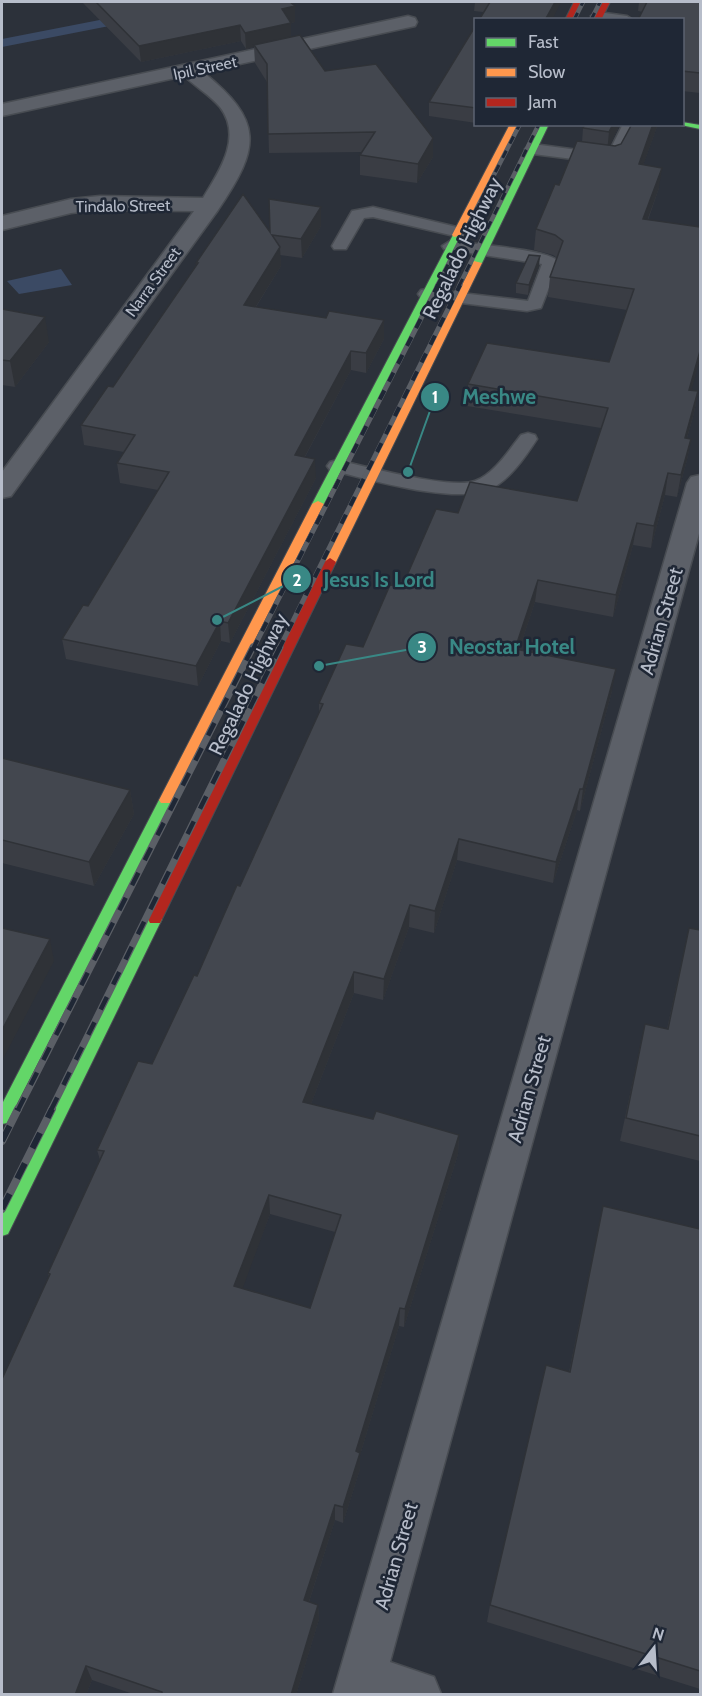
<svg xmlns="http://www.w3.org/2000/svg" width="702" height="1696" viewBox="0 0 702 1696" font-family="Cabin,sans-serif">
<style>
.water{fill:#3b4a64}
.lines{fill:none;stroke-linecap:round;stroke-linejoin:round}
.lane-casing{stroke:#484c52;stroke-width:3}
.street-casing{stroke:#484c52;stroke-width:3}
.fast-casing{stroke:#484c52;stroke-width:2}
.slow-casing{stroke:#484c52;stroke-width:2}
.jam-casing{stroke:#484c52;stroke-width:2}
.lane{fill:#5c6068;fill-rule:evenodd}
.street{fill:#5c6068;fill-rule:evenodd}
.fast{fill:#63d668;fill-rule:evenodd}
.slow{fill:#ff974d;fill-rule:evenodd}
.jam{fill:#b3261e;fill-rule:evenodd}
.rail-far3-casing{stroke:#5b5f66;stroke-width:4.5}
.rail-far2-casing{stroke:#5b5f66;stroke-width:5}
.rail-far1-casing{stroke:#5b5f66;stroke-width:7}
.rail-casing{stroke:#5b5f66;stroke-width:8}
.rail-far3{stroke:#1f2735;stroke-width:3;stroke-dasharray:8;stroke-linecap:butt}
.rail-far2{stroke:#1f2735;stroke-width:4;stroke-dasharray:10;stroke-linecap:butt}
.rail-far1{stroke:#1f2735;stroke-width:4.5;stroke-dasharray:14;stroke-linecap:butt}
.rail{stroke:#1f2735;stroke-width:6;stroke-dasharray:17;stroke-linecap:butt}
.wall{fill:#3a3d44;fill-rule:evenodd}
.shaded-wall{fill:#2f3237}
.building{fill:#43474f;stroke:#2f3237;stroke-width:1.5;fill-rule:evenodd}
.labels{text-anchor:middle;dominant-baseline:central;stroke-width:5;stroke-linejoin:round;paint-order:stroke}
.far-street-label{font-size:16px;fill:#b7bdca;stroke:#1f2735}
.street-label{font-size:20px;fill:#b7bdca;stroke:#1f2735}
.leader{fill:none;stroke:#398885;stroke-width:2}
.callout-dot{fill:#398885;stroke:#1f2735;stroke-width:2}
.mark-label{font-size:18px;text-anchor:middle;font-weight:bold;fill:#fff}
.callout-label{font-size:21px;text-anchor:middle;font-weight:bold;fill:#398885;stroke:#1f2735;stroke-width:5;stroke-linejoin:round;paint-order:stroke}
</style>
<rect width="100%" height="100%" fill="#2c313a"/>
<path class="water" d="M192,2H232L2,47V39Z
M61,269L72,285L19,294L7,281Z"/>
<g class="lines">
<defs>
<path id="lane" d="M598,12L627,16L633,20L593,19L591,16Z
M623,124H638L618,162L613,164L533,154L525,149L533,144L608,154Z
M373,207L465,229L467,232L459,237L373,217L364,218L346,249H334L332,246L352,211Z
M450,241C470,244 550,249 559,262L541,308L527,311L421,298L418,294L421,290L427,289L528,301L542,264L444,249L442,246Z
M528,433L535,435L537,439C526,456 509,481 490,489C455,505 368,479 330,470L327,466L330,462L337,460C364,466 452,490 475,481C494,474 509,450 521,435Z"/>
<path id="street" d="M408,16L415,18L417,22L415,26L203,72C264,121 261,147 218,210L11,496L2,498V472L194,211L100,210L71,213L2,230V216L71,199L100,196L203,198C219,172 243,137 220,107C210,95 196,87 184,76L2,116V104Z
M700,475V530L390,1662L434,1677L441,1694H333L687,483L691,477Z"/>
<path id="fast" d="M682,122L700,125V129L676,124H682Z
M541,124H549L482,263L474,265L472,263Z
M454,233L462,235L324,504L318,507L314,506L312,504Z
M166,795L173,800L7,1123L2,1124V1104L159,800Z
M155,914L160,915L162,919L8,1234L2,1236V1213L148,919L150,915Z"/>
<path id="slow" d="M510,124H518L462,235L454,237L452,235Z
M474,261L482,263L336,562L334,565H326L324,562Z
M318,501L324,504L173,800L171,803H161L159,800L312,504Z"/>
<path id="jam" d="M574,2H582L573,20H565Z
M603,2H610L601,20H593Z
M330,558L336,562L162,919L160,923H150L148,919L324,562Z"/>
</defs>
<use href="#lane" class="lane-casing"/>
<use href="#street" class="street-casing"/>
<use href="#fast" class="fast-casing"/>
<use href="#slow" class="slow-casing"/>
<use href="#jam" class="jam-casing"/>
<use href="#lane" class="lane"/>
<use href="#street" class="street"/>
<use href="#fast" class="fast"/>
<use href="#slow" class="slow"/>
<use href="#jam" class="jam"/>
<defs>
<path id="rail-far3" d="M574,20L583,2
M591,20L600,2
M437,286L520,124
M459,286L539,124"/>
<path id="rail-far2" d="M253,649L438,285
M279,649L460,285"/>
<path id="rail-far1" d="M18,1110L253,647
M51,1110L280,647"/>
<path id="rail" d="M2,1141L18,1109
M2,1209L52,1109"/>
</defs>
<use href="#rail-far3" class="rail-far3-casing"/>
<use href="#rail-far2" class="rail-far2-casing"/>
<use href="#rail-far1" class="rail-far1-casing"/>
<use href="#rail" class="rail-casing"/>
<use href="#rail-far3" class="rail-far3"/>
<use href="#rail-far2" class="rail-far2"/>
<use href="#rail-far1" class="rail-far1"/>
<use href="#rail" class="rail"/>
</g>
<path class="wall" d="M82,2H290L295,6V22L291,23V37L325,71L433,138V157L417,183L360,175V155L362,152L269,153L267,82L255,63L254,47L246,49L241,41L141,62Z
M475,2H561L483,12L474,11Z
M639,2H700V93L682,91V20L638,11Z
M476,25V123L429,116V102Z
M620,124L610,145L615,146L621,144L658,124L643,165L659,188L648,220L692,390L698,391L694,413L687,438L691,439L687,460L677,497L665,495L651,548L633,545L613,617L535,602L519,650L612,691L580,811L577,810L553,883L457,860L434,933L409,927L383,1000L354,993L311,1104L373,1119L459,1135L458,1154L404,1327L399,1326L360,1455V1469L343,1523L335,1520L309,1602L318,1605L319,1619L296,1695H136L92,1680L86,1695L49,1277L48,1273L100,1160L97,1150L152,1064L197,976L240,886L319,714V703L363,647L402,587L458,513L577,501L601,428L467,406L468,384L609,362L627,310L548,297L550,277L557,258L553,255L534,250L536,229L582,142L583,128ZM270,1214L335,1232L310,1308L242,1288Z
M321,226L302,258L280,255L281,266L256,307L384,339L366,373L351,370L305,457L316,478L230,643L221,641L198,686L66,659L62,639L88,606L158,490L120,483L117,463L124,452L84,445L81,425L113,387L196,267V263L270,232Z
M539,266L528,295L516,293V283Z
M2,309L49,342L15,387L2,385Z
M2,758L130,790L134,814L94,886L2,863Z
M689,928L700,930V1161L620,1141L645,1024L667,1029Z
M603,1206L700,1229V1689L487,1622L490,1605L569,1372Z"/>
<path class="shaded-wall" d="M555,2H561L552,20H545Z
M295,6V22L291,23V39L254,45V47L246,49L245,33L282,9Z
M240,25L241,41L141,62L139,46Z
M613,124H620L607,152L609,132Z
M653,124H658L636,185L639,164Z
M433,138V157L417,183L418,164Z
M662,168L659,188L640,240L643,219Z
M321,207V226L302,258L301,239Z
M280,247L281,266L245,324L244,305Z
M540,256L539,266L528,295L529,285Z
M45,317L49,342L15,387L10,361Z
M384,320V339L366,373V353Z
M351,351V370L295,475V455Z
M700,351V359L686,411L689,390Z
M698,391L694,413L681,459L685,438Z
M691,439L687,460L677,497L681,475Z
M315,459L316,478L230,643L228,623Z
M668,473L665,495L651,548L654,526Z
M637,523L633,545L613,617L616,595Z
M538,580L535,602L512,671L515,649Z
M220,621L221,641L198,686L196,666Z
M616,669L612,691L580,811L583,789Z
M580,789L577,810L553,883L556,862Z
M130,790L134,814L94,886L89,862Z
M459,839L457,860L434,933L435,911Z
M410,905L409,927L383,1000L384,979Z
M50,939L54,961L2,1061V1030Z
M354,972V993L304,1122L303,1102Z
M459,1135L458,1154L404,1327L405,1309Z
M269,1195L270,1214L237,1304L234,1286Z
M400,1308L399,1326L360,1455V1469L343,1523V1507L356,1451Z
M335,1505V1520L305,1614L304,1600Z
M318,1605L319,1619L296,1695H291Z
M86,1666L92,1680L86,1695H75Z"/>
<path class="building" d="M96,2H290L295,6L282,9L291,23L245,33L240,25L139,46Z
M490,2H555L545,20H479Z
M647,2H700V73L682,71V20H638Z
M476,25V108L429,102Z
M300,35L325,71L376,64L433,138L418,164L360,155L375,132L268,134L267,64L254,45Z
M585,124H613L609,132L583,128Z
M632,124H653L639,164L662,168L643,219L700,227V351L689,390L698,391L685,438L691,439L681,475L668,473L654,526L637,523L616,595L538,580L515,649L616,669L583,789H580L556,862L459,839L435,911L410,905L384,979L354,972L303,1102L373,1119L376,1111L459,1135L405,1309L400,1308L356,1451L360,1453L343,1507L335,1505L304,1600L318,1605L291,1695H162V1692L86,1666L75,1695H2V1379L50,1274L48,1273L104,1151L97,1150L138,1061L152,1064L194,975L197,976L237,885L240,886L323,704L319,703L346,644L363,647L390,585L402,587L436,509L458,513L470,482L577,501L608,408L468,384L487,343L609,362L634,289L550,277L563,241L555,235L536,229L555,184L559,185L577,141L615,146L621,144ZM269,1195L341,1215L310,1308L234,1286Z
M243,194L270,232L269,199L321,207L301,239L272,235L280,247L244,305L326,318L329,311L384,320L366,353L351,351L295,455L315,459L228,623L220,621L196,666L62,639L83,605L88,606L169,472L117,463L135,435L81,425L108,386L113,387L198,263H196Z
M529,255L540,256L529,285L516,283Z
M2,309L45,317L10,361L2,360Z
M2,758L130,790L89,862L2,840Z
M2,928L50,939L2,1030Z
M689,928L700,930V1136L626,1118L645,1024L668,1029Z
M603,1206L700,1229V1671L490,1605L546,1365L570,1372Z"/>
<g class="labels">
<g class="far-street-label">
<text transform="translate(205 68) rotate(-12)">Ipil Street</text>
<text transform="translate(123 206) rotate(-1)">Tindalo Street</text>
<text transform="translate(153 282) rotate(-54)">Narra Street</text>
</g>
<g class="street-label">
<text transform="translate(462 248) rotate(-64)">Regalado Highway</text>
<text transform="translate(661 621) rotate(-74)">Adrian Street</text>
<text transform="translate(248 684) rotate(-64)">Regalado Highway</text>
<text transform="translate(529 1089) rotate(-74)">Adrian Street</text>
<text transform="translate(396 1556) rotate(-74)">Adrian Street</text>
</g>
</g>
<path class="leader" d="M408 472L435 397M217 620L297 579M319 666L422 647"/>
<g class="callout-dot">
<circle cx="408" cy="472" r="6"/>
<circle cx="217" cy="620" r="6"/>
<circle cx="319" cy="666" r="6"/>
<circle cx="435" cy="397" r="15"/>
<circle cx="297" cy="579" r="15"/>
<circle cx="422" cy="647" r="15"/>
</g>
<g class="mark-label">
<text x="435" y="403">1</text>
<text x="297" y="586">2</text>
<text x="422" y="653">3</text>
</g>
<g class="callout-label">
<text x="499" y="404">Meshwe</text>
<text x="379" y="587">Jesus Is Lord</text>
<text x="512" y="654">Neostar Hotel</text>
</g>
<rect width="702" height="1696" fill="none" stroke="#b7bdca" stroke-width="6"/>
<rect x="474" y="18" width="210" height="108" fill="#1f2735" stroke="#5c6371" stroke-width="1.5"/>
<rect x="486" y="38" width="30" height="9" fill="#63d668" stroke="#5c6371" stroke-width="1.5"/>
<text x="528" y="48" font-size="18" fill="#b7bdca">Fast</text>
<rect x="486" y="68" width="30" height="9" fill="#ff974d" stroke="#5c6371" stroke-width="1.5"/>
<text x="528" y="78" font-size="18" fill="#b7bdca">Slow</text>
<rect x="486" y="98" width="30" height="9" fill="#b3261e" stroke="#5c6371" stroke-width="1.5"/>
<text x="528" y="108" font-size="18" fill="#b7bdca">Jam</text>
<g transform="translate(654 1648) rotate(17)" stroke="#1f2735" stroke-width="4.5" paint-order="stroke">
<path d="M0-4.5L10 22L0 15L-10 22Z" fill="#b7bdca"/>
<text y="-9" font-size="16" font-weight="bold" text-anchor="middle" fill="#b7bdca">N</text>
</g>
</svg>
